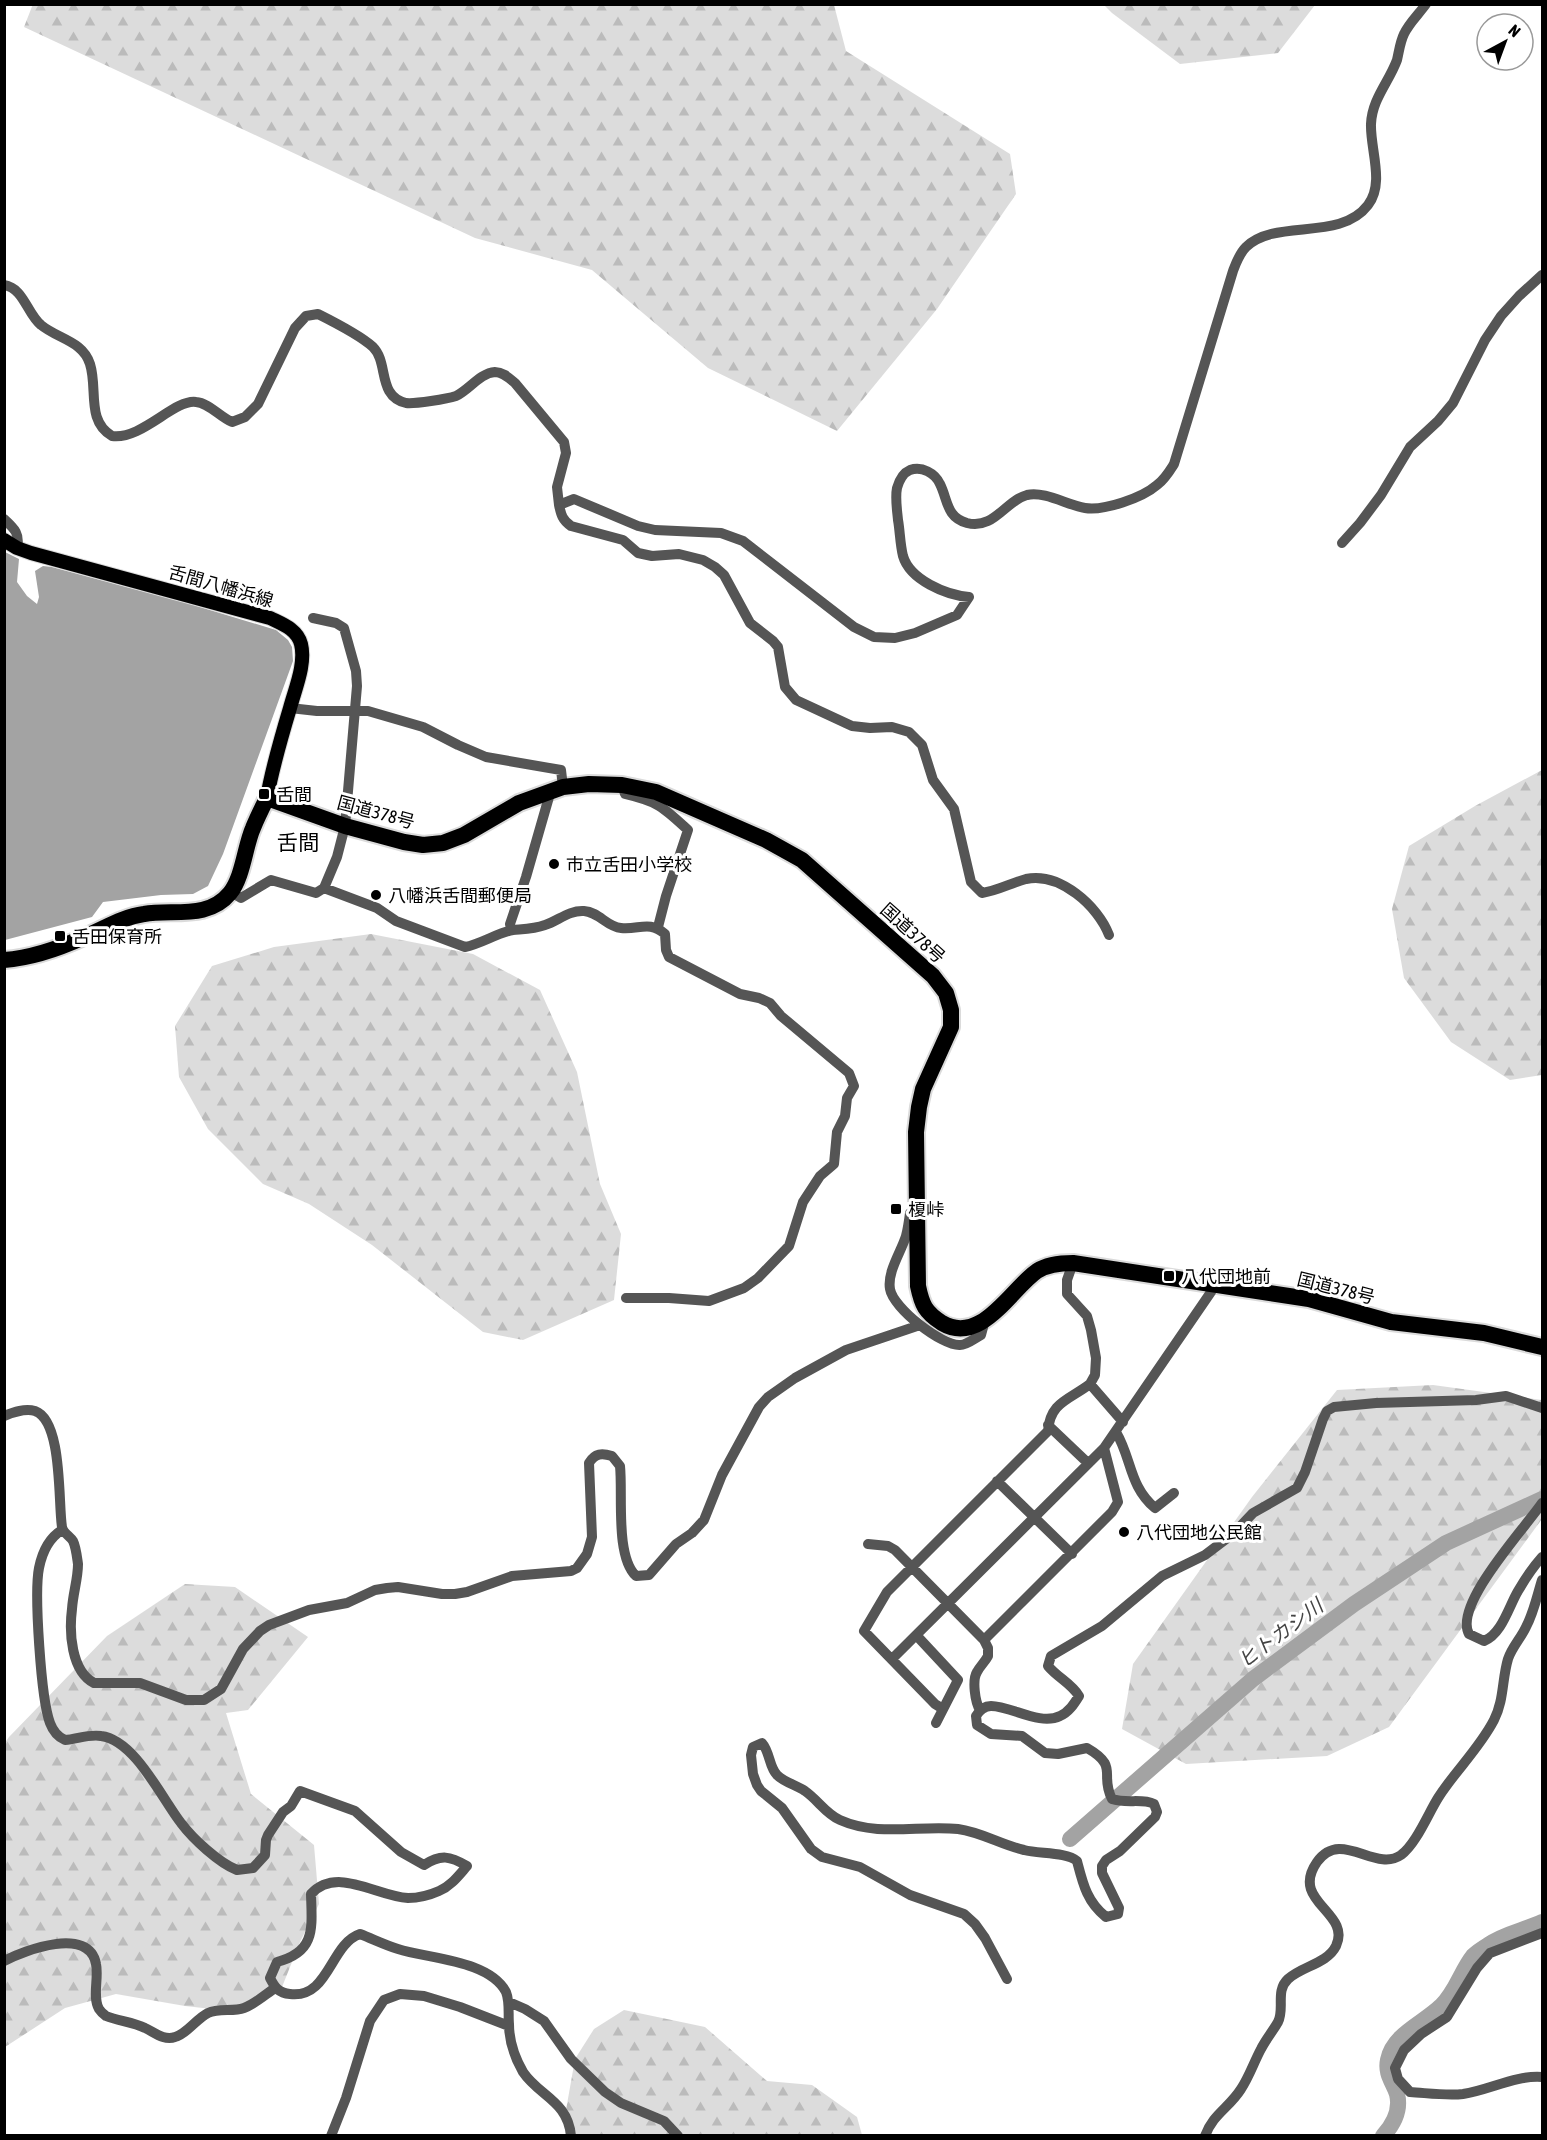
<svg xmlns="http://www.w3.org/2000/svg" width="1547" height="2140" viewBox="0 0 1547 2140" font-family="'Asap Condensed','Noto Sans JP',sans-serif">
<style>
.forest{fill:url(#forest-firs)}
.water{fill:#a3a3a3}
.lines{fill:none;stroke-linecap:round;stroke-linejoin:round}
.river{stroke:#a3a3a3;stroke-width:16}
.major-casing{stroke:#dbdbdb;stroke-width:16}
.highway-casing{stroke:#dbdbdb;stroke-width:20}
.minor{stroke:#555;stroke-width:10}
.major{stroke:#000;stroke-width:14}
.highway{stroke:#000;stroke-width:16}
.poi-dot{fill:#000;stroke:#fff;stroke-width:2}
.labels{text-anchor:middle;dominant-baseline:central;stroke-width:6;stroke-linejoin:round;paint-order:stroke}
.street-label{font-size:18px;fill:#000;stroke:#fff}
.poi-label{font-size:18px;fill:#000;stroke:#fff;text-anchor:start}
.water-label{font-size:20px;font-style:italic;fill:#444;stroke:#fff}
.quarter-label{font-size:21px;fill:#000;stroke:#fff}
</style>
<defs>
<pattern id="forest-firs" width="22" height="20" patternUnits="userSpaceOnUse" patternTransform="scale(1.5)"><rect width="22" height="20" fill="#dcdcdc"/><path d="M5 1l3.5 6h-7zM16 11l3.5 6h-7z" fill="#bbb"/></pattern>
</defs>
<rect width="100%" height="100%" fill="#fff"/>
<path class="forest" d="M33,4L834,5L846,51L1010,154L1016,194L937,309L837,431L708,368L592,270L475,238L24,27Z
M1104,5H1315L1278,53L1180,64L1112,13Z
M1542,770V1075L1510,1080L1451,1042L1404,978L1392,909L1409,846L1475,806Z
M371,934L473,954L540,990L577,1072L600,1184L621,1234L614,1300L523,1340L483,1332L372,1245L309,1204L263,1184L208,1129L179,1077L175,1026L212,966L274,947Z
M1433,1385L1542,1400V1519L1389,1727L1327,1756L1186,1764L1122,1729L1133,1664L1252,1497L1337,1390Z
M185,1584L235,1587L308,1637L248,1710L226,1713L251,1794L314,1845L319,1904L300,1942L280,1992L239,2012L185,2006L116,1994L65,2008L5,2047L4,1744L9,1737L107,1636Z
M624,2010L705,2027L767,2081L812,2085L857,2117L862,2135H574L566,2110L575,2059L594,2029Z"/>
<path class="water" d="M5,552L19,559L17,582L27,596L37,604L39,597L35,571L43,566L52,567L190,604L276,630L288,640L292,647L293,661L223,854L208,886L193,894L161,895L103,902L92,917L5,940Z"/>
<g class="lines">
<path class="river" d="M1070,1839L1253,1679L1354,1604L1446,1543L1542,1499
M1383,2136C1393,2125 1401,2110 1397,2094C1393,2082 1385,2074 1388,2060C1393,2034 1424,2023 1441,2006C1456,1992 1461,1971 1473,1956C1477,1952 1483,1948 1488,1945C1503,1934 1525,1930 1542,1922"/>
<defs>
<path id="major" d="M4,540L17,548L31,553L270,618C282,624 297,629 301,644C306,664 295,689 290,708C281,738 272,768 267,798"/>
<path id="highway" d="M4,960C31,958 60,948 84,937C104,929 122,917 144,914C173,909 208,920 230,893C243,877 245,846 253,828C257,818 262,808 267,798L345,826L404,842L423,845L443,843L464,835L519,803L563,787L589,784L622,785L656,792L766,840L802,860L933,976L946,993L951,1010V1027L923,1089L919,1107L916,1132L918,1286C922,1305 925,1312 942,1323C981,1346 1011,1289 1037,1271C1048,1264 1061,1263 1073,1263L1309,1299L1391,1322L1484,1333L1542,1347"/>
</defs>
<use href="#major" class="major-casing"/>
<use href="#highway" class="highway-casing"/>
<path class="minor" d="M4,285C24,288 27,314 41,325C58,339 83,341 90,364C98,389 86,421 112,436C142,440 174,399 196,402C209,403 220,417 232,422L245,417L258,404L295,328L306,316L318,314C332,321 362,337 373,347C389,363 377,396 406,403C415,404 447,399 456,396C469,390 480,373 495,372C503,372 509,378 515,383L564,442L566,453L557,487L559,505
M4,519C15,529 20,534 17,548
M1342,543L1360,523L1381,495L1410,447L1438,421L1453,403L1485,340L1501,316L1519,296L1542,275
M290,708L317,711H368L423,727L458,745L486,757L561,770L563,787
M623,788L625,794C659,802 663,807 688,830L666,896L658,927
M324,888L377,908L396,921L465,947C481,944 497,933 513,930C524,929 534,929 545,925C558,921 569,910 584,911C599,912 607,927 621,928C639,930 649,920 665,934L666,950L669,957L740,994L759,998L770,1003L781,1016L849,1073L854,1086L847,1098L845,1116L837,1132L834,1164L820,1176L803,1202L789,1246L758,1278L744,1288L709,1301L669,1298H626
M231,892L241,898L271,880L316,893L324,888L337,857L345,826L357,686L356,671L344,628L336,623L313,618
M511,930L510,924L526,877L551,790
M1109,935C1098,906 1060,872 1026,879C1011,883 997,891 982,893L971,882L954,809L933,780L922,745L909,732L892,727L870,728L852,726L796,700L785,687L778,647L773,641L750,623L724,575L715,567L703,560L679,554L652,556L638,553L623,540L571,526C562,520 561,514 559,505L574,499L638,526L655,530L721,533L743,541L854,627L874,637L895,638L915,633L957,615L969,597C946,595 910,580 903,556C900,544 900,531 898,520C897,509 895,498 897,488C899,481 903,473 910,470C922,466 935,473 940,484C948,500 946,517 967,523C994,530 1005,501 1027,495C1045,491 1067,505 1085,508C1104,511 1142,498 1157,485C1165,479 1169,472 1174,464L1233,271C1236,263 1239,254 1246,247C1276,218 1340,242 1368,205C1385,183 1370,149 1371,124C1372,99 1389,82 1397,60C1399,52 1400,42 1404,34C1409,23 1419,14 1426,4
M917,1210L910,1213C909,1221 908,1228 906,1236C901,1252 887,1272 890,1289C893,1308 942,1346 960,1345C967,1345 975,1338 981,1335L985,1320
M1073,1263L1067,1280V1294L1087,1316L1091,1330L1096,1358L1095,1375L1090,1384L1123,1422
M4,1416C14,1412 25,1408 35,1411C63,1421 58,1503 62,1527C63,1533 70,1536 73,1541C76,1547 77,1557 78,1564C78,1579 73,1593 72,1609C69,1632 71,1671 94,1683H140L186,1700H204L221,1689L243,1649L260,1631L269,1625L309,1610L347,1603L375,1590L387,1588L398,1587L442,1594H455L467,1592L512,1576L571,1571L577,1568L587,1554L592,1537L589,1463C595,1453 602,1453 612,1456L620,1466C623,1494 615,1556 636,1576L649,1575L676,1544L692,1533L704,1520L722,1475L759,1407L768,1397L795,1378L846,1350L920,1325
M1048,1425L1088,1463
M1116,1432C1132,1459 1129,1486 1155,1508L1174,1493
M997,1481L1072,1554
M1542,1503C1525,1528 1453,1605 1469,1634L1484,1641C1502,1634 1509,1606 1518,1591C1525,1579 1533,1567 1542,1557
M62,1530C49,1538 42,1553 39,1568C34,1593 41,1699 50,1723C53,1731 58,1737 65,1740C77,1739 89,1734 101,1736C135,1740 162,1799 181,1823C193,1839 219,1863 237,1870L253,1868L265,1855L266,1840L268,1835L283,1812L291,1806L300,1791L355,1811L401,1852L424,1865C441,1854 450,1856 467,1866C459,1875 451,1886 439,1891C430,1895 418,1898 408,1898C376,1896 337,1866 311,1894C312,1928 316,1952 277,1962L270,1978C275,1988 279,1993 290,1994C329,1999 330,1944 360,1934C373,1939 385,1945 398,1949C429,1959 489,1960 506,1992C510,2002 508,2014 509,2024C509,2040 515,2058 523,2072C539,2096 568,2101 571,2136
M868,1544L888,1546L895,1550L984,1640L988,1648V1656C985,1662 980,1666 977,1672C972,1680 975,1702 980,1710
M917,1636L958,1680L936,1723
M984,1640L1112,1512L1118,1502L1104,1448
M892,1659L1104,1448L1211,1292L1214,1283
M943,1709L935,1704L864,1631L887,1592L1048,1431C1050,1402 1069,1400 1090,1384
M1542,1933L1490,1953L1477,1968L1447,2017L1421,2034L1404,2050L1395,2068L1398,2079L1410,2092C1427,2093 1447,2096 1463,2094C1490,2090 1515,2075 1542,2077
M4,1961C25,1950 89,1926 96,1964C99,1978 92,1997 99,2009C101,2012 103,2014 106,2016C118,2021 133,2022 145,2028C154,2032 164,2041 175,2037C187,2034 196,2019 208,2013C219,2008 233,2012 244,2008C255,2004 266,1994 275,1988
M1007,1979L985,1938L975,1924L964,1914L910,1895L860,1867L822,1857L811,1849L782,1808L761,1791L757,1785L753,1774L751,1755L753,1747L762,1743C770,1752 769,1767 777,1775C785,1783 797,1785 805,1791C818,1800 826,1814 840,1820C878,1837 919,1825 958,1829C981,1832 1002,1845 1024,1850C1039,1854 1066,1852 1077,1861C1083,1884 1087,1902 1106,1917L1118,1914L1119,1908L1102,1873V1866L1106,1860L1120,1851L1155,1817L1157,1812L1154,1804C1142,1798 1127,1804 1112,1799C1099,1774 1120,1767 1087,1748L1058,1754L1045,1753L1022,1736L991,1734L977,1725L976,1716C979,1711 984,1706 991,1706C1011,1706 1040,1726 1060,1716C1069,1712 1074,1704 1079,1696C1071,1683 1058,1678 1048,1666L1051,1656L1102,1626L1162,1576L1205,1555L1234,1533L1253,1513L1297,1488L1305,1472L1323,1419L1327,1411L1334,1407L1376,1403L1476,1400L1506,1396L1542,1408
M509,2002L525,2009L544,2021L571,2059L605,2092L621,2103L664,2121L678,2136
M331,2136L346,2098L370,2021L384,2000L400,1994L424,1996L460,2007L509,2026
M1205,2136C1213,2114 1229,2108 1241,2089C1249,2077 1254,2062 1261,2049C1266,2039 1273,2031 1278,2022C1285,2009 1275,1991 1288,1979C1302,1966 1327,1964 1336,1946C1352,1912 1289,1902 1317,1862C1341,1828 1375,1873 1401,1855C1416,1844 1428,1814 1438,1798C1455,1771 1479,1749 1494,1720C1504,1701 1502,1679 1508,1659C1512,1647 1521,1638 1526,1627C1534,1612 1537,1596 1542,1580"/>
<use href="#major" class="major"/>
<use href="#highway" class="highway"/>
</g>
<g class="poi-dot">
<rect x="258" y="788" width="12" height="12" rx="3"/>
<circle cx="554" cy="864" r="6"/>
<circle cx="376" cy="895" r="6"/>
<rect x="54" y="930" width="12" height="12" rx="3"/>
<rect x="890" y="1203" width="12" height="12" rx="3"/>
<rect x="1163" y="1270" width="12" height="12" rx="3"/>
<circle cx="1124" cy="1532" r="6"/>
</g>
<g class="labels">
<g class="street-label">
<text transform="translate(221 586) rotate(16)">舌間八幡浜線</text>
<text transform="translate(376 812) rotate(15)">国道378号</text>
<text transform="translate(913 933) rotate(42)">国道378号</text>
<text transform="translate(1336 1288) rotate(14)">国道378号</text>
</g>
<g class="poi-label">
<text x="276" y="794">舌間</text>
<text x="566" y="864">市立舌田小学校</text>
<text x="388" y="895">八幡浜舌間郵便局</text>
<text x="72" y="936">舌田保育所</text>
<text x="908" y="1209">榎峠</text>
<text x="1181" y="1276">八代団地前</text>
<text x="1136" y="1532">八代団地公民館</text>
</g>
<g class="water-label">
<text transform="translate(1280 1633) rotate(-37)">ヒトカシ川</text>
</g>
<g class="quarter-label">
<text x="298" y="842">舌間</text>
</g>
</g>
<rect width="1547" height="2140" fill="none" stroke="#000000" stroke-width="12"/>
<g transform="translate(1505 42) rotate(41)"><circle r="28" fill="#ffffff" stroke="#999999" stroke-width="1.5"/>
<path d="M0-4.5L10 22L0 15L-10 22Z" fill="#000000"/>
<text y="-9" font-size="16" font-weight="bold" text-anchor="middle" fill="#000000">N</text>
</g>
</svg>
